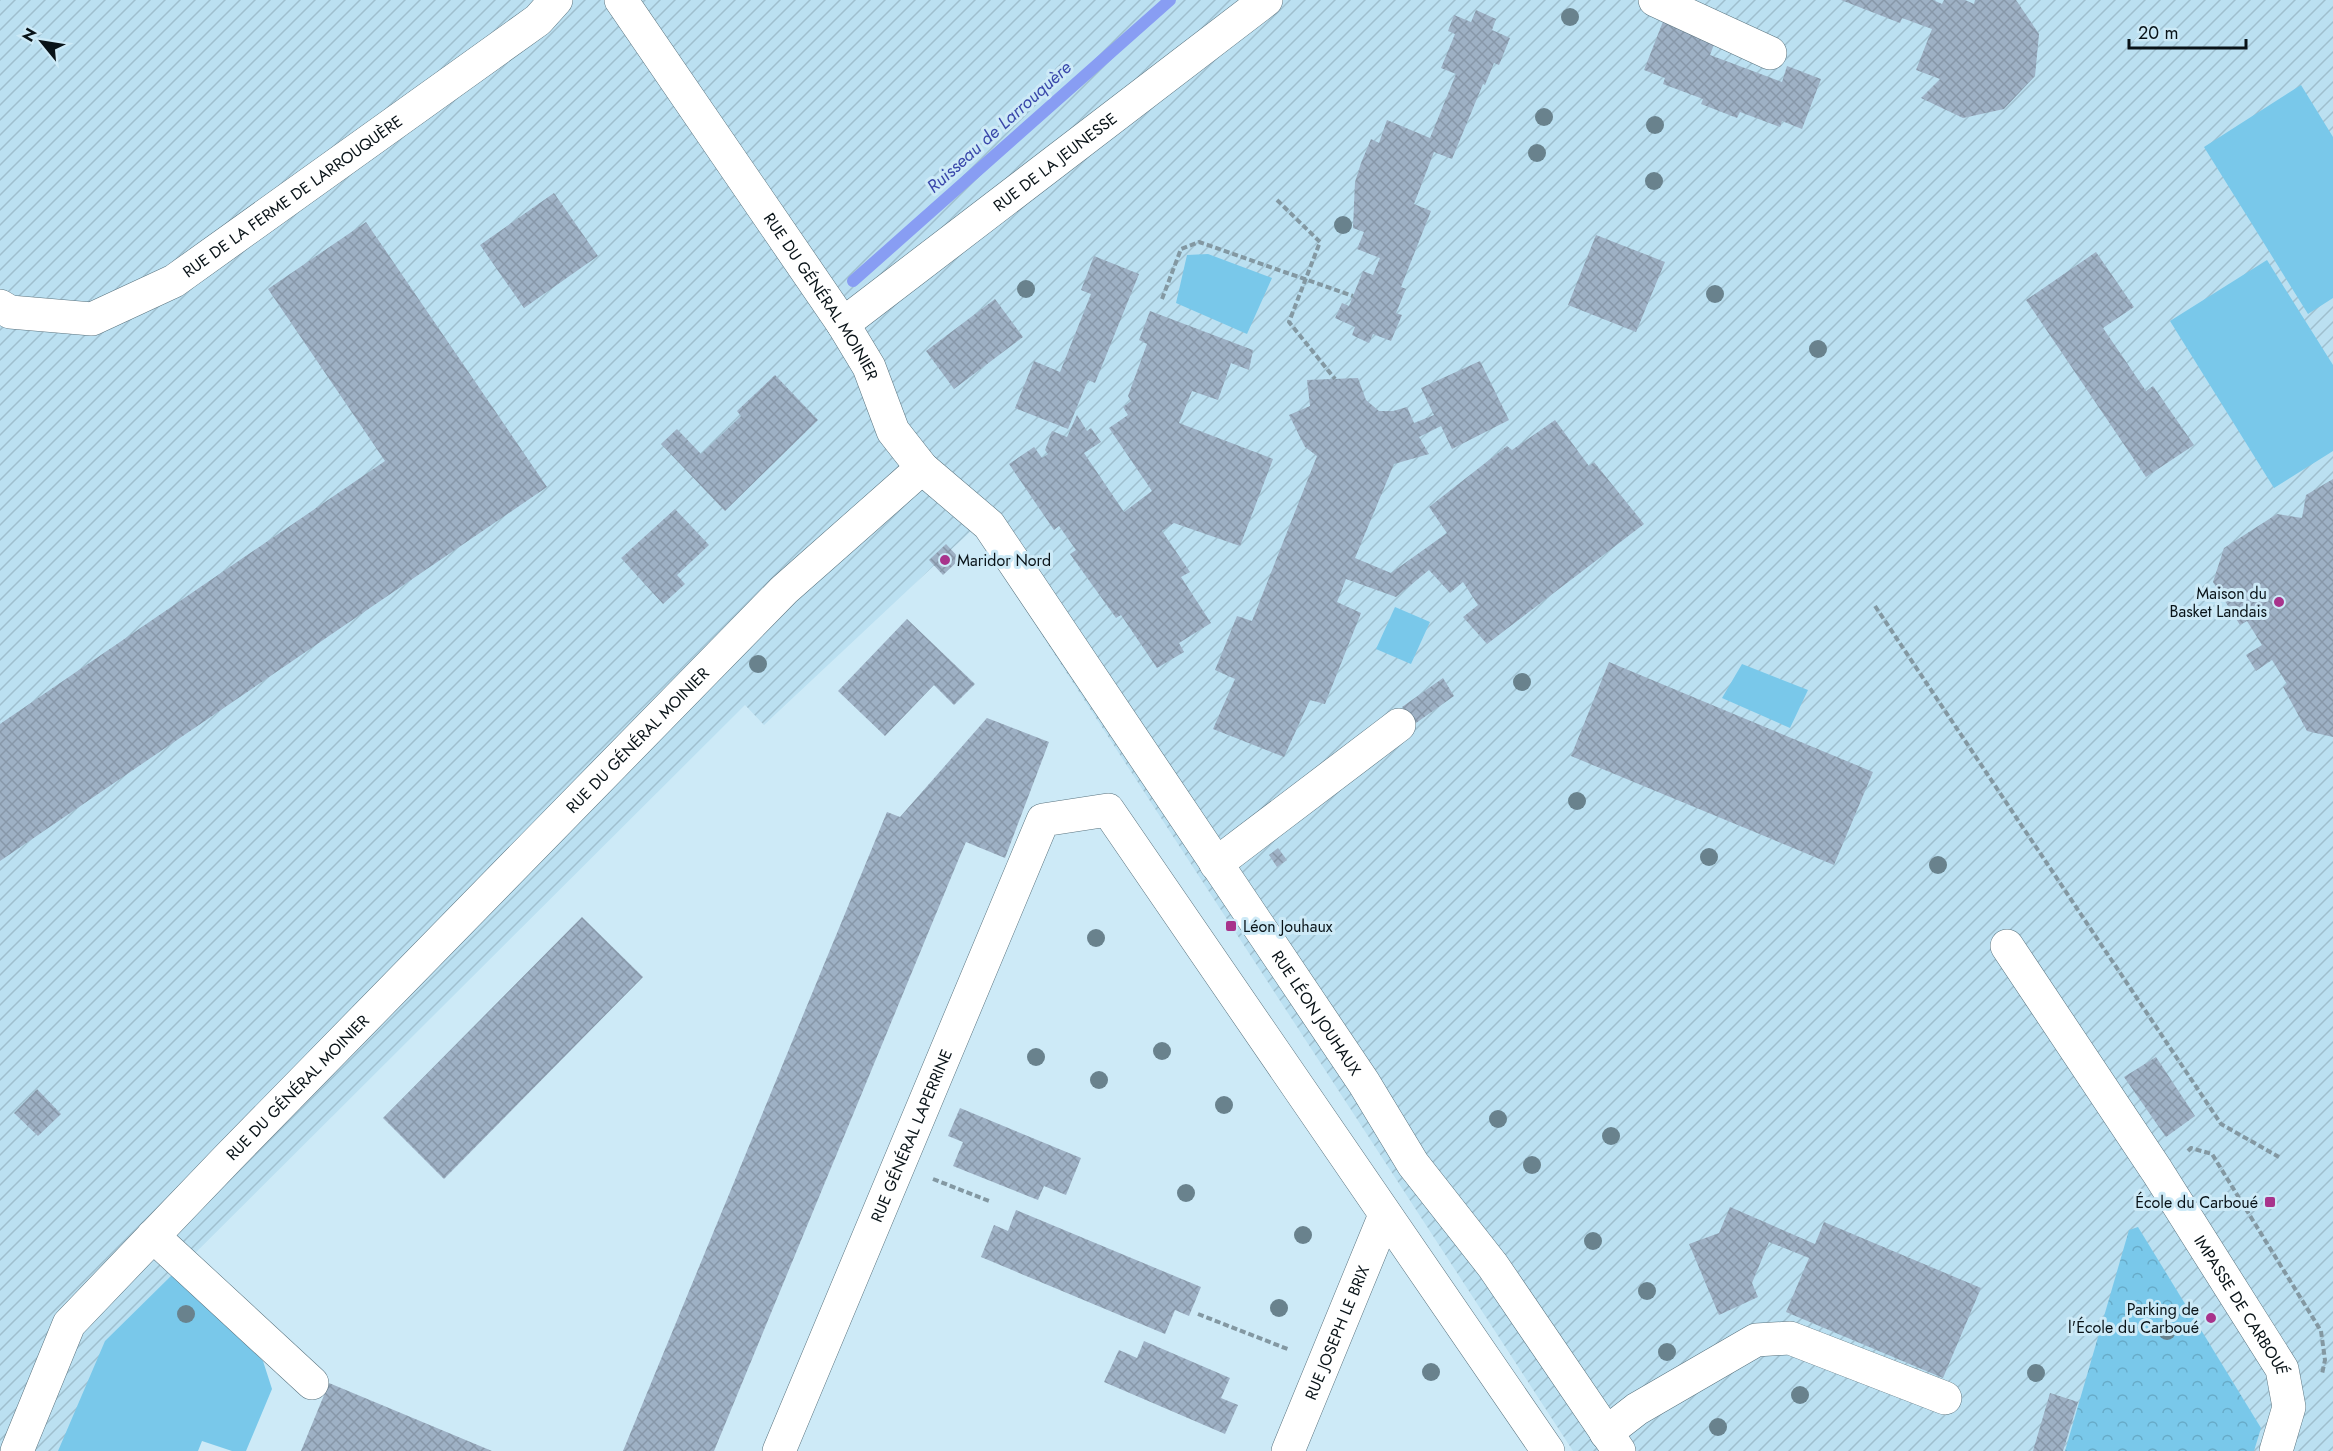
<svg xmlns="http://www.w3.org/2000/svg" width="2333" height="1451" viewBox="0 0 2333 1451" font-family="Jost,sans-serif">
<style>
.industrial{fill:url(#industrial-furrows)}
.green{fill:#79c8ea}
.forest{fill:url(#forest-crowns)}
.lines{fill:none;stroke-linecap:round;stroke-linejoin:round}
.stream{stroke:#889df3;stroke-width:12}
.building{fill:url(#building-cross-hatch)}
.minor-casing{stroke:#59737f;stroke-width:34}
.path{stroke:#8398a2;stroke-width:4;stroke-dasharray:6 3;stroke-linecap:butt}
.minor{stroke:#fff;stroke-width:33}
.tree{fill:#69828d}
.poi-dot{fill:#a8338b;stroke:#cdeaf7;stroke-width:2}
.labels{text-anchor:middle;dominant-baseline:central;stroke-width:6;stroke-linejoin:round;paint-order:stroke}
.street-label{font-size:16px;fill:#091318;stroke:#cdeaf7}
.poi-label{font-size:16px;fill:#091318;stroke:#cdeaf7;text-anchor:end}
.water-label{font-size:18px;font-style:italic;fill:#3947aa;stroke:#cdeaf7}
</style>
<defs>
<pattern id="industrial-furrows" width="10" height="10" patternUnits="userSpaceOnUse" patternTransform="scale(1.5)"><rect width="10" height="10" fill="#bbe0f1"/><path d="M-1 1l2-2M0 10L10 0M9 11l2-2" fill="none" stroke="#9fbfce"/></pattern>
<pattern id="forest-crowns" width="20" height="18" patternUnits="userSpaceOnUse" patternTransform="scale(1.5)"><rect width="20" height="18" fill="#79c8ea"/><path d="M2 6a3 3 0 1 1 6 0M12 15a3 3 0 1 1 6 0" fill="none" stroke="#67abc8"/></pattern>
<pattern id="building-cross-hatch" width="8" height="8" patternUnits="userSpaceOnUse" patternTransform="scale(1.5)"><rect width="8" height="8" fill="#9eb1c5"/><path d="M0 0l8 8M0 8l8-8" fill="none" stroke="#8797a8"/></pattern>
</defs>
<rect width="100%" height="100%" fill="#cdeaf7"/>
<path class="industrial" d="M0,0H2333V1451H1573L973,529L764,725L745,705L116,1332L61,1451H0Z"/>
<path class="green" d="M2301,85L2333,137V298L2308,314L2204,147Z
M1208,254L1272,278L1247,334L1176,303L1187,255Z
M2267,260L2333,365V451L2274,488L2170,321Z
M1395,607L1430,622L1411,664L1376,649Z
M1742,664L1808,690L1790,728L1722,698Z
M174,1273L263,1361L272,1389L246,1451H232L202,1441L198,1451H58L105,1341Z"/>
<path class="forest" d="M2138,1227L2261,1428L2254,1451H2065L2129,1230Z"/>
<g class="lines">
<path class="stream" d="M853,281L1170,0"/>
</g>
<path class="building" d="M1841,0H1933L1942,4L1944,0H1965L1974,4L1975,0H2016L2039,34L2035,76L2004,109L1963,118L1921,98L1940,79L1916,70L1932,29L1902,18L1900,23Z
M1476,10L1496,19L1492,30L1510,38L1499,65L1494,63L1485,85L1483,84L1452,159L1434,152L1414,204L1431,211L1401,287L1406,289L1396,313L1402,315L1391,341L1373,334L1369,343L1352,335L1355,327L1335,318L1342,303L1349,306L1363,271L1373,275L1380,258L1357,249L1364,232L1353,228L1355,182L1361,163L1371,139L1379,143L1387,120L1430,138L1456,74L1441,68L1455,34L1448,31L1454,15L1471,22Z
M1664,19L1716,39L1710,55L1782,82L1787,66L1821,79L1802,129L1782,121L1780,127L1740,112L1737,118L1701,104L1703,99L1663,84L1665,78L1644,70Z
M554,193L598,256L524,308L480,245Z
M366,222L547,487L0,861V724L385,461L268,289Z
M1596,235L1665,262L1636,332L1568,305Z
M2096,252L2134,307L2103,328L2146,391L2153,386L2194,445L2146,477L2026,300Z
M1094,256L1139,274L1095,383L1088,380L1068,429L1015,408L1034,361L1060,372L1091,294L1081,290Z
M995,299L1023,337L954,389L926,351Z
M1150,311L1253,350L1249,370L1231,363L1218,400L1192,391L1179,423L1273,459L1240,546L1174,523L1162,531L1190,572L1181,577L1211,623L1179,643L1184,652L1157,668L1121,615L1116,618L1070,554L1076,550L1059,526L1054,530L1009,464L1034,447L1042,458L1048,454L1045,450L1052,431L1067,437L1077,415L1087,431L1091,428L1101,442L1084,453L1124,512L1152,491L1109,428L1128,415L1123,407L1131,401L1128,396L1147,344L1139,340Z
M1480,361L1509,420L1452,449L1441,426L1419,437L1429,454L1394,464L1355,558L1391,573L1447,533L1429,507L1507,446L1512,450L1555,420L1589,466L1594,462L1644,524L1487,644L1463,617L1478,605L1463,582L1450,593L1429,570L1396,597L1346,579L1337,602L1361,613L1325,704L1310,700L1284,757L1213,729L1235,679L1215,670L1237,616L1252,621L1317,456L1305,447L1289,415L1310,406L1307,380L1358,378L1366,400L1379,411H1393L1407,407L1414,423L1434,415L1421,388Z
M775,375L818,420L725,511L661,444L677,429L701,454L741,416L737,411Z
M2333,479V737L2307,731L2283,687L2287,684L2272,660L2256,671L2246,655L2262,645L2247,621L2240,625L2213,582L2224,548L2277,514L2302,518L2306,495Z
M675,509L709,545L677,575L685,584L663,604L621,558Z
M946,544L960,559L943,575L929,560Z
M907,619L975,684L954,705L934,685L885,736L838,691Z
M1609,662L1873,772L1834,865L1571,756Z
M1443,678L1454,696L1416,723L1402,707Z
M987,718L1049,742L1005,858L966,842L962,851L714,1451H623L887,812L900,817Z
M1278,848L1287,860L1277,867L1269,855Z
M582,917L643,977L444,1179L383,1118Z
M2156,1057L2195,1116L2166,1137L2124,1077Z
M37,1089L61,1114L38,1136L14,1113Z
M960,1108L1081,1158L1066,1195L1044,1186L1038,1200L953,1166L963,1142L948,1136Z
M1730,1207L1815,1244L1824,1222L1981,1288L1943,1378L1786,1312L1809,1258L1769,1242L1752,1283L1758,1297L1719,1315L1689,1244L1719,1233Z
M1016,1210L1201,1287L1189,1316L1175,1310L1165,1334L981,1257L994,1225L1008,1231Z
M1144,1341L1230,1378L1221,1398L1238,1405L1225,1434L1104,1382L1119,1350L1137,1358Z
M329,1383L492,1451H301Z
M2050,1393L2078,1402L2063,1451H2033Z"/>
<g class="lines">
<defs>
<g id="minor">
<path id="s1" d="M621,0L843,324L869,367L893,431L922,468L989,525L1364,1083L1413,1164L1493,1266L1619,1451"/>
<path d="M1655,0L1770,53"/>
<path id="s2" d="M0,306L10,312L92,319L174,281L538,20L556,0"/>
<path id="s3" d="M843,324L1266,0"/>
<path d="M1216,864L1399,725"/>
<path id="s4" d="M2007,946L2157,1171L2282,1369L2289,1407L2276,1451"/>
<path d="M153,1236L312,1383"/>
<path d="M1606,1433L1637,1409L1756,1340L1790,1338L1945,1398"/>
<path id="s5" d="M17,1451L69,1324L228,1158L784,590L922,468"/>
<path id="s6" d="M779,1451L1043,820L1108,810L1548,1451"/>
<path id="s7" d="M1288,1451L1385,1215"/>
</g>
</defs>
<use href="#minor" class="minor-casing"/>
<path class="path" d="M1277,200L1320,242L1289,322L1335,379
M1162,299L1181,249L1199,242L1353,296
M1875,606L2221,1124L2279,1157
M2188,1151L2191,1148L2212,1154L2321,1331L2325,1360L2322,1374
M933,1179L989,1201
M1198,1314L1290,1350"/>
<use href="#minor" class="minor"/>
</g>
<g class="tree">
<circle cx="1570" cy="17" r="9"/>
<circle cx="1544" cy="117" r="9"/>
<circle cx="1655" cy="125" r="9"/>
<circle cx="1537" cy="153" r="9"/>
<circle cx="1654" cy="181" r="9"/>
<circle cx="1343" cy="225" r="9"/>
<circle cx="1026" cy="289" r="9"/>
<circle cx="1715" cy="294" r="9"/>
<circle cx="1818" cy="349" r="9"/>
<circle cx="758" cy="664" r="9"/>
<circle cx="1522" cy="682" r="9"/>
<circle cx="1577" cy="801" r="9"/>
<circle cx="1709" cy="857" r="9"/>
<circle cx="1938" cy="865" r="9"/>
<circle cx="1096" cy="938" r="9"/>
<circle cx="1162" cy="1051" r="9"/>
<circle cx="1036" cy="1057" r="9"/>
<circle cx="1099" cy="1080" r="9"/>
<circle cx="1224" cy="1105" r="9"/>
<circle cx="1498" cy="1119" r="9"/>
<circle cx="1611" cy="1136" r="9"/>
<circle cx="1532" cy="1165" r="9"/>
<circle cx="1186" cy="1193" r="9"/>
<circle cx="1303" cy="1235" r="9"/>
<circle cx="1593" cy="1241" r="9"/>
<circle cx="1647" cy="1291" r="9"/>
<circle cx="1279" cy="1308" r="9"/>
<circle cx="186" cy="1314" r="9"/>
<circle cx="2167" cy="1331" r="9"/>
<circle cx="1667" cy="1352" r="9"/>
<circle cx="1431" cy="1372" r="9"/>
<circle cx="2036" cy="1373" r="9"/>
<circle cx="1800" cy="1395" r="9"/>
<circle cx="1718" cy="1427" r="9"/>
</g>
<g class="poi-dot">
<circle cx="945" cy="560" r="6"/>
<circle cx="2279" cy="602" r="6"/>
<rect x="1225" y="920" width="12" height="12" rx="3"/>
<rect x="2264" y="1196" width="12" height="12" rx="3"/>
<circle cx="2211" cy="1318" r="6"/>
</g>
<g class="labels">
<g class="street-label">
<text stroke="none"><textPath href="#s3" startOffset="267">RUE DE LA JEUNESSE</textPath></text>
<text stroke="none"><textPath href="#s2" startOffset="330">RUE DE LA FERME DE LARROUQUÈRE</textPath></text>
<text stroke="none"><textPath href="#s1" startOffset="358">RUE DU GÉNÉRAL MOINIER</textPath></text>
<text stroke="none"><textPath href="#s5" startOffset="952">RUE DU GÉNÉRAL MOINIER</textPath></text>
<text stroke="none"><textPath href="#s1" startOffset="1234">RUE LÉON JOUHAUX</textPath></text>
<text stroke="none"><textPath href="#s5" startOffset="466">RUE DU GÉNÉRAL MOINIER</textPath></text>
<text stroke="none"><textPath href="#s6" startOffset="342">RUE GÉNÉRAL LAPERRINE</textPath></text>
<text stroke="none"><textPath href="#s4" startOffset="429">IMPASSE DE CARBOUÉ</textPath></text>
<text stroke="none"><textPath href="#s7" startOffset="128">RUE JOSEPH LE BRIX</textPath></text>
</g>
<g class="poi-label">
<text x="957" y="560" text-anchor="start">Maridor Nord</text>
<text x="2267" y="593">Maison du<tspan x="2267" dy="18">Basket Landais</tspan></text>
<text x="1243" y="926" text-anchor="start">Léon Jouhaux</text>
<text x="2258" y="1202">École du Carboué</text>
<text x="2199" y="1309">Parking de<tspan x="2199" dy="18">l'École du Carboué</tspan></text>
</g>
<g class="water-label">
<text transform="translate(999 127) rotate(-42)">Ruisseau de Larrouquère</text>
</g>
</g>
<g transform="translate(42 42) rotate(300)" stroke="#cdeaf7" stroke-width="4.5" paint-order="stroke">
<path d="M0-4.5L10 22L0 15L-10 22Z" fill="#091318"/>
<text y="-9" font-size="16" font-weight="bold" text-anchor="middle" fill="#091318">N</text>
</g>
<path d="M2129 39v9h117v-9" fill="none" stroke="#091318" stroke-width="3"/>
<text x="2138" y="39" font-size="18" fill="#091318" stroke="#cdeaf7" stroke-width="4.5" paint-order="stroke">20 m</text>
</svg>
